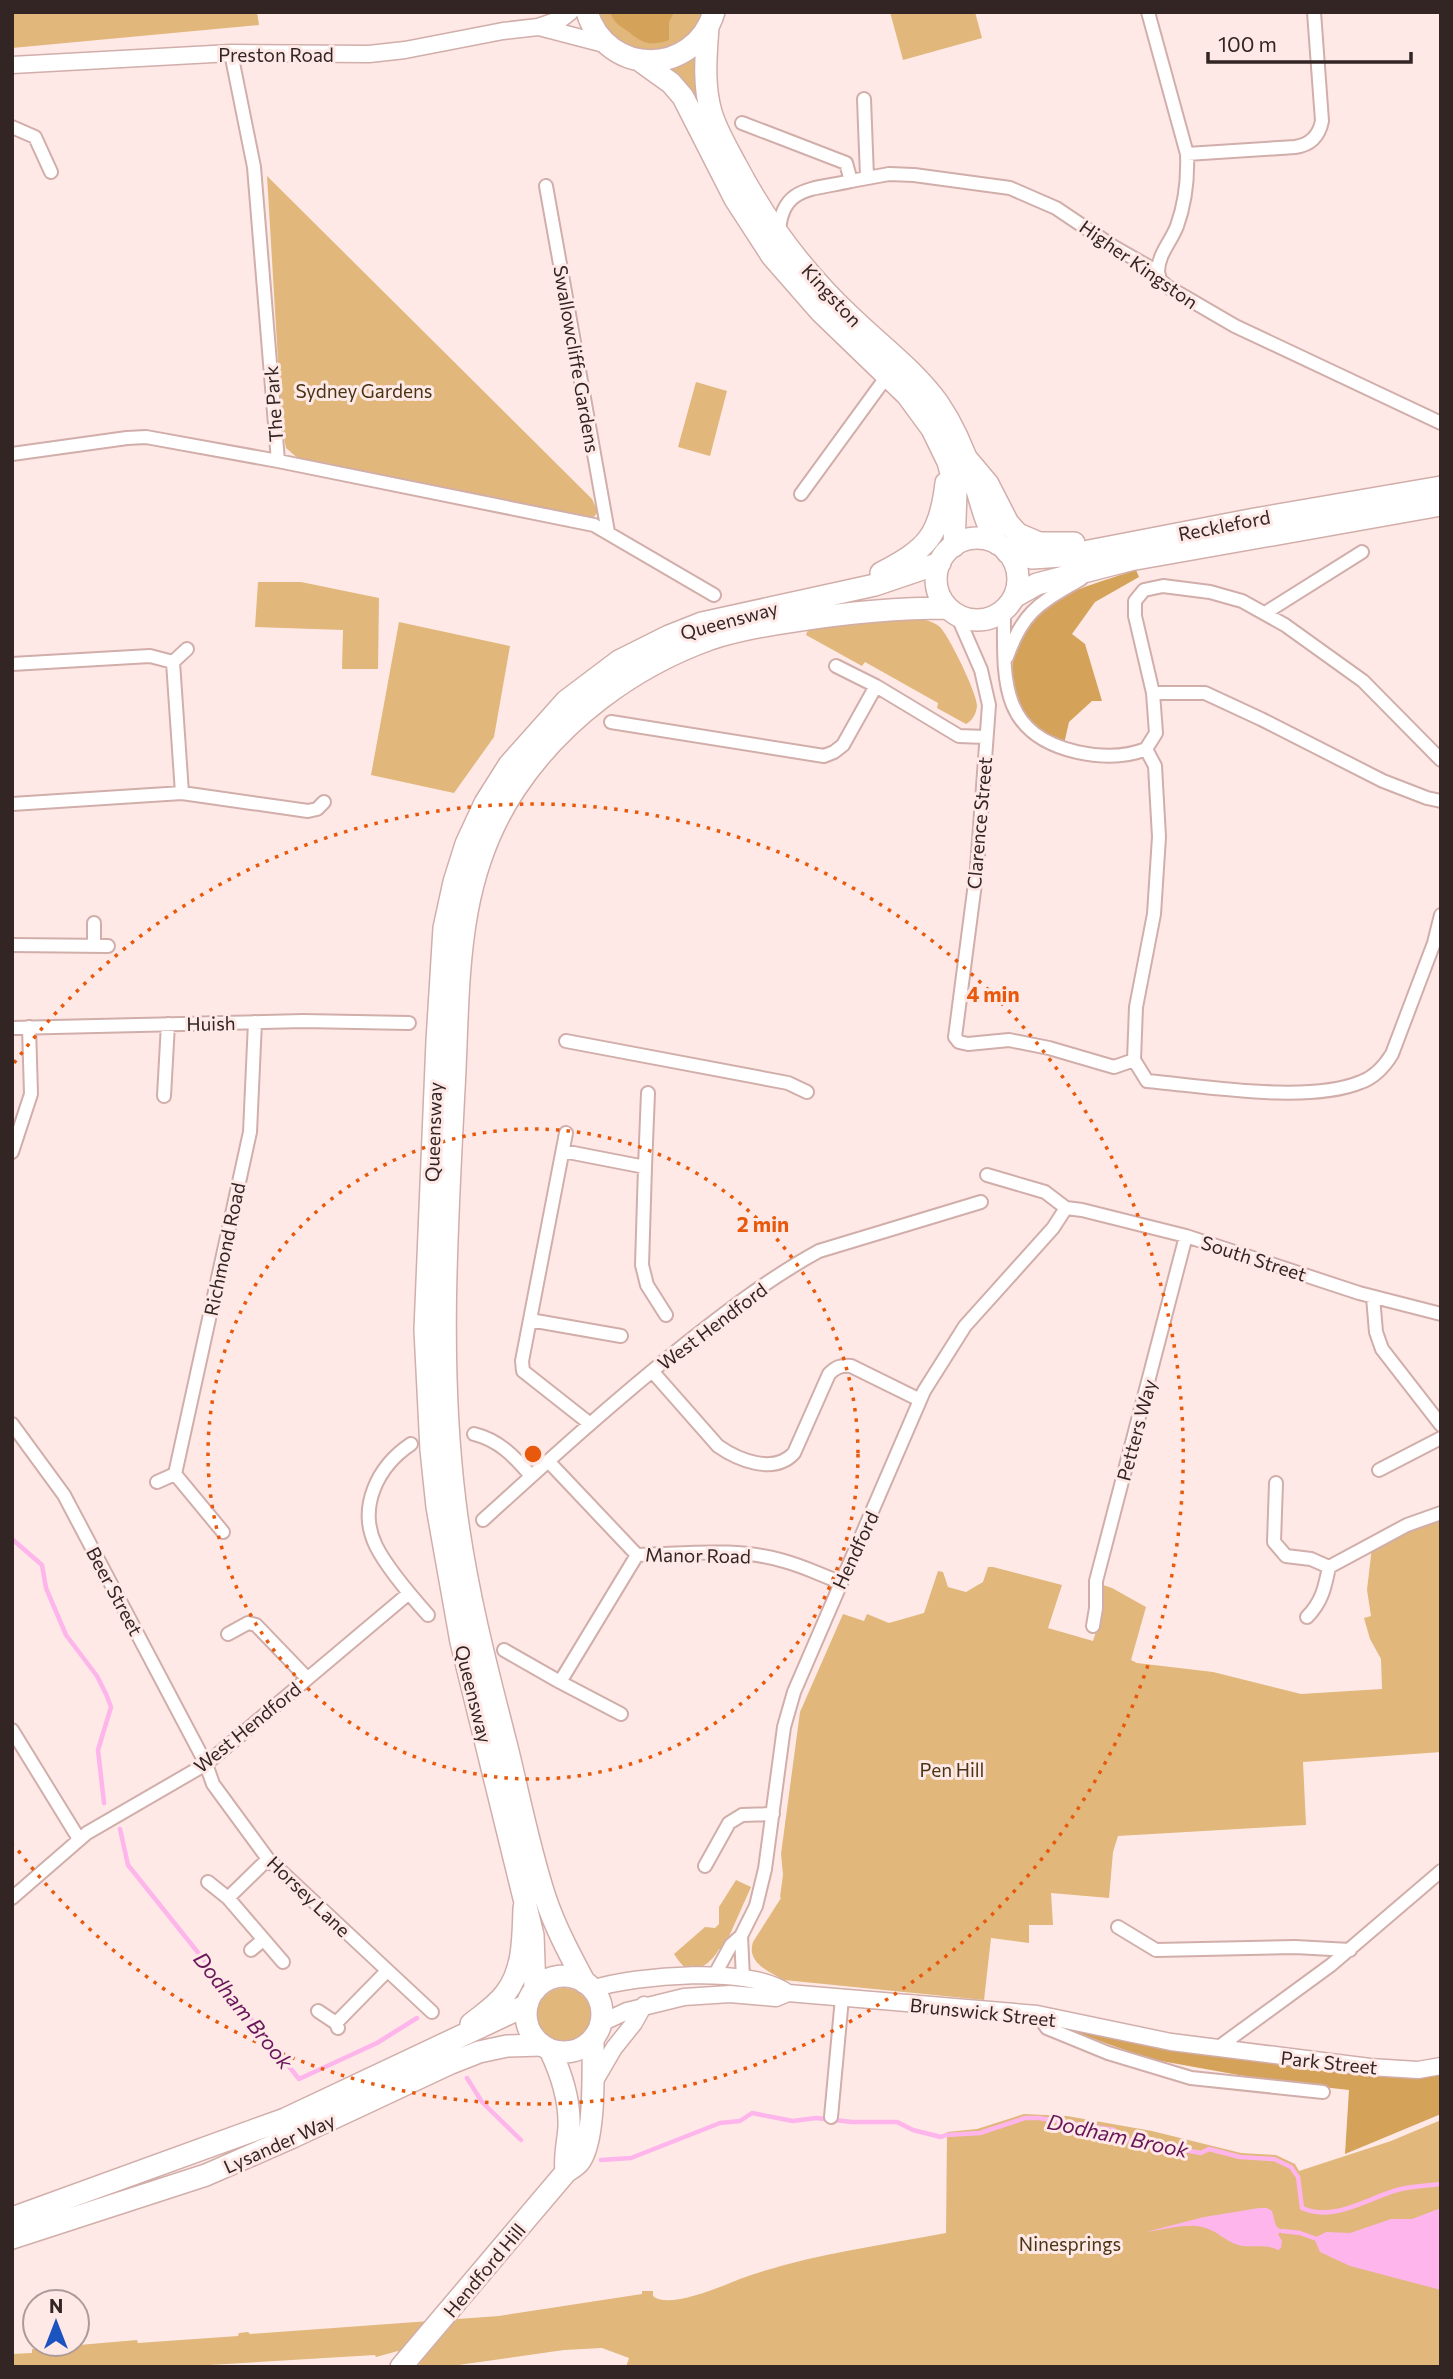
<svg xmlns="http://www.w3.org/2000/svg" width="1453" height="2379" viewBox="0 0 1453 2379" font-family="Commissioner,sans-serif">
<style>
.green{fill:#e1b77c}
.forest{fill:#d4a259}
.water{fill:#fdb5eb}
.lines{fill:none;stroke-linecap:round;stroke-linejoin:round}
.stream{stroke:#fdb5eb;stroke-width:4.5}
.minor-casing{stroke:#d1aeaa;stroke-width:16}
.tertiary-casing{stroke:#d1aeaa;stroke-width:19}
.primary-casing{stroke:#d1aeaa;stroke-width:24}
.trunk-casing{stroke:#d1aeaa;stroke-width:24}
.minor{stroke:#fff;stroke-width:12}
.tertiary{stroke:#fff;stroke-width:16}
.primary{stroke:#fff;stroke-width:21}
.trunk{stroke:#fff;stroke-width:21}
.ring{fill:none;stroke:#e8590c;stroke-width:3.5;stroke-dasharray:3.5 7}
.labels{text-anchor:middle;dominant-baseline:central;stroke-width:6;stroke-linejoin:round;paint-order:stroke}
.street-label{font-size:19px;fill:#322524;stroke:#fee9e6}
.park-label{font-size:19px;fill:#493414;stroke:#fee9e6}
.water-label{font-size:21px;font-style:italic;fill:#681559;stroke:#fee9e6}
.centre{fill:#e8590c;stroke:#fee9e6;stroke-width:3.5}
.ring-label{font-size:21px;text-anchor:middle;font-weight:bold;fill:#e8590c;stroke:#fee9e6;stroke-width:6;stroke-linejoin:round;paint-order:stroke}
</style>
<rect width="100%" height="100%" fill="#fee9e6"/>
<path class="green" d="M12,12H257L259,25L12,48Z
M597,12H703C699,19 697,26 692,32C671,56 635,56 612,36C605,31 601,20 597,12Z
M890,12H975L982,38L903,60Z
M695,56H698L702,103L697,105L667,71L669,68Z
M267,176L592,499L598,512L592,519L301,461L286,448L282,428Z
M696,382L727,391L710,456L678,447Z
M258,582H301L379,598L378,669H342L343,630L255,627Z
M909,619C921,619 930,619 940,627C949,636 978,695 977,706C976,714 973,720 966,724L937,708L938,703L865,662L862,666L806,635L809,627Z
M399,622L510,646L494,737L454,793L371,775Z
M1441,1519V1752L1303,1762L1306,1825L1118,1836L1113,1852L1109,1898L1051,1893L1053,1925H1029V1943L991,1938L984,2000L784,1980C769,1972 746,1962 753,1942L781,1898L780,1897L783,1875L781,1854L800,1712L843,1614L864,1621L867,1614L889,1623L924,1613L938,1571L943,1572L948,1587L966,1592L983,1582L988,1567H993L1062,1585L1048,1628L1093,1641L1102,1613L1101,1591L1103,1585L1112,1588L1146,1607L1131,1660L1137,1663L1213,1672L1301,1694L1382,1689L1381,1659L1370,1639L1364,1618L1371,1616L1367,1590L1372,1547L1410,1526Z
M736,1880L751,1887L723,1950L719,1949C714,1959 698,1975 686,1968C681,1965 677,1958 674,1954L705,1927L715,1928L719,1924V1907Z
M537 2015a27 27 0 1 1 54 0a27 27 0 1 1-54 0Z
M1024,2114L1067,2116L1152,2131L1241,2153L1276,2155L1295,2164L1299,2171L1391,2141L1441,2120V2367H626L629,2358L602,2348L564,2350L444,2367L422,2366L398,2351L376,2357L375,2355L176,2367H12V2354L32,2353V2349L137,2340L138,2343L238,2336L239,2333L248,2332L250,2334L499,2316L642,2294V2291H653V2296C668,2310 722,2286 740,2279C806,2255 877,2246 946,2233L947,2132L977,2129Z"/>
<path class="forest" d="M610,12H674L669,22V40C652,46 643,44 630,33C621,26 614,24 610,12Z
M1136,570L1139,577L1095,602L1072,634L1085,644L1102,701H1092L1069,722L1064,744C1019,726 996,673 1025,631C1029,625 1033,618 1038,613C1064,590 1104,581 1136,570Z
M1058,2026L1441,2074V2114L1345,2154L1349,2090L1278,2082L1150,2059Z"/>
<path class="water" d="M1259,2208H1267L1272,2211L1276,2226L1282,2231L1278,2234L1282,2241L1281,2248L1278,2250C1266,2243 1248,2249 1235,2244C1225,2240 1216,2231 1206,2228C1186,2222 1166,2230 1146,2232L1204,2217Z
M1441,2208V2290L1350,2266L1320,2252L1314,2238L1326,2232L1350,2233L1391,2219H1412Z"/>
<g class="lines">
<path class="stream" d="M12,1539L42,1565L46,1588L66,1635L97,1676L106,1694L111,1707L98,1750L104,1803
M120,1829L128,1865L299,2079L377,2043L417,2018
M467,2078L482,2102L521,2140
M601,2160L631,2158L720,2123L740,2121L752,2113L793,2121L816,2118L852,2122H897L913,2130L941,2137L946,2135L980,2133L1025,2118H1039L1114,2130L1121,2139L1201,2153L1209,2149L1240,2157L1274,2159L1291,2167L1298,2177L1302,2208C1334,2222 1366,2199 1397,2190C1411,2186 1426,2186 1441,2184
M1282,2231L1300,2233L1314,2238"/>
<defs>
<path id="minor" d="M1148,12L1187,154C1188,179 1186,201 1177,226C1171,242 1158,254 1158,272
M231,53L254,167L278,461
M864,99L867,177
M742,123L846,163L851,181L889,174L914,175L1010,188L1056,208L1114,247L1158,272L1160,280L1168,287L1235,326L1441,423
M12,127L35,137L51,172
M1187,154L1295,147C1310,145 1319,136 1322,121L1314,12
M546,186L608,532
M779,233C781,185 814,190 851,181
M12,454L127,438L146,437L278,461L594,525L714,595
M801,494L887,376
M1004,610C1004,678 998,734 1077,752C1100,757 1124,758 1146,749
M1265,613L1362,552
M957,615L981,670L989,705L977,868L955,1037L959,1042L968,1044L1009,1040L1049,1048L1114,1067L1134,1060
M1007,657C1024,609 1041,603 1081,579
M173,662L182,793
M173,662L187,649
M12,664L150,656L173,662
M836,666L876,686L959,736L986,737
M1153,693H1205L1261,719L1383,781L1427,798L1441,801
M611,722L824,756L834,752L843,745L876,686
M1146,749L1156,733L1153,693L1135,616V601L1144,590L1163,586L1210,592L1242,601L1285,625L1363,681L1441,760
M12,804L182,793L308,811L317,809L324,802
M12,945L108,946
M94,946V923
M12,1028L303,1021L409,1023
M566,1041L788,1083L807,1092
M1134,1060L1147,1081C1205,1086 1308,1104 1361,1082C1375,1077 1384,1067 1392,1054L1434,943L1441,915
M1134,1060L1136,1007L1154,914L1159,837L1155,766L1146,749
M164,1096L168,1024
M566,1133L522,1361L523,1371L589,1423
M563,1151L645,1167L642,1265L647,1285L666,1315
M12,1152L31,1094L29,1027
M645,1167L648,1093
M987,1175L1045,1192L1066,1208
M1066,1208L1082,1210L1186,1236L1359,1293L1441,1314
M1373,1297L1376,1332L1382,1349L1441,1425
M530,1320L621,1336
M652,1371L718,1446C738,1460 774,1475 794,1453L829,1374C836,1367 841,1365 851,1366L920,1400
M12,1424L64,1495L206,1764L213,1784L268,1859L432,2012
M474,1434C499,1440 515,1457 531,1476
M411,1444C378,1466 357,1507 376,1546C387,1568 412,1597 428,1615
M549,1462L637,1555C685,1554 738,1547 784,1561C803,1566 821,1575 840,1582
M1379,1470L1441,1438
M175,1474L250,1132L255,1022
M175,1474L223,1532
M157,1482L175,1474
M1276,1483L1274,1542L1286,1556L1311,1559L1329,1567L1407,1525L1441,1513
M483,1520C549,1460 614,1401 684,1345C727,1311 771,1277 819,1251L981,1202
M1307,1617C1322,1602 1325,1587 1329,1567
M1093,1626L1096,1608V1581L1186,1236
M228,1634L248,1623L256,1625L307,1678
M504,1650L560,1682L637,1555
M560,1682L621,1714
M12,1730L79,1839
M705,1866L729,1823L742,1815L773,1814
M208,1882L228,1898L283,1962
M12,1898L87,1833L206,1764L408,1594
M228,1898L268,1859
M1118,1927L1156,1950L1295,1947L1350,1950
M741,1936L743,1978
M251,1950L263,1940
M714,1976L731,1945L741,1936L756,1906L765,1869L784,1727L794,1692L924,1391L965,1326L1053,1228L1066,1208
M318,2011L336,2023L338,2028
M1037,2014L1047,2028L1108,2053L1191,2078L1323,2092
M336,2023L387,1971
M1216,2049L1331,1965L1441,1871
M831,2117L842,1998"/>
<path id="tertiary" d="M539,27L608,45
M12,65L231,53L369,54L405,50L503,31L538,27L561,19L570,12
M592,1989C636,1975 750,1965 788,1993
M601,2023L627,2011L684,1997L730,1994L776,1998L788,1993L1037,2014L1171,2042L1370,2067L1418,2070L1441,2066
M593,2084L614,2048L634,2023L644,2005"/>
<path id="primary" d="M967,459L988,484L1008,523L1018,534L1039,543H1074
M1007,552L1032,558L1063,556L1255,519L1441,487
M1014,597L1037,584L1130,560L1441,505
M471,2024C482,2015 496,2006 505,1994C524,1970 523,1937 524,1908
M12,2218L285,2119L527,2005
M12,2238L206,2175L293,2137L451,2063L479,2052L507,2046L542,2045"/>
<path id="trunk" d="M587,12C607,77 694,77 714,12
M708,27C706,55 703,84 711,112C716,130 727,148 736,165C766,222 804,273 851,317C880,345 914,370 938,403C953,425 964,450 972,475C981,500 984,522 998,544
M639,60L671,83L683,97L735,199L772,256L821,312L907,395L932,429L948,462L956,492L954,546
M936 579a41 41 0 1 1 82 0a41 41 0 1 1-82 0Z
M881,573C927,549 940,536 946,483
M526 2014a38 38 0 1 1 76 0a38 38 0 1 1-76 0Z
M585,1983C570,1955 555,1927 545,1897C529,1848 519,1796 507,1747C486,1666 465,1585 455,1502C438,1365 447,1227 454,1089C460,983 453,882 515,789C561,720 632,667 710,639C737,630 766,625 794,621C845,613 897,608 948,608
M535,1990L533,1935L461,1642L437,1507L431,1450L425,1330L437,1041L444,928L454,882L466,844L485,803L509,765L566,701L619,661L669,636L702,623L875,585L940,563
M550,2050C561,2073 570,2100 569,2127C568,2143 564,2156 566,2172
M401,2367L566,2172C570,2169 576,2166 579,2162C596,2142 593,2066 593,2039"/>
</defs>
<use href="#minor" class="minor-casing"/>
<use href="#tertiary" class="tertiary-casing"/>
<use href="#primary" class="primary-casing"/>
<use href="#trunk" class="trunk-casing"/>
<use href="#minor" class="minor"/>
<use href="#tertiary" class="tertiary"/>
<use href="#primary" class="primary"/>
<use href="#trunk" class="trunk"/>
</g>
<g class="ring">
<circle cx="533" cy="1454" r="325"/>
<path d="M14 1063A650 650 0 1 1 14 1845"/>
</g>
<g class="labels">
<g class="street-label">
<text x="276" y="54">Preston Road</text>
<text transform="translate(1139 264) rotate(35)">Higher Kingston</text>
<text transform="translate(832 295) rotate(47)">Kingston</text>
<text transform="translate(577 359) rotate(80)">Swallowcliffe Gardens</text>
<text transform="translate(273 404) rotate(-94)">The Park</text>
<text transform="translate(1224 525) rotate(-11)">Reckleford</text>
<text transform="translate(729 620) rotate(-15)">Queensway</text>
<text transform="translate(979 823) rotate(-85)">Clarence Street</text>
<text transform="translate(211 1023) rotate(-1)">Huish</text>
<text transform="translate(433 1132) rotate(-88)">Queensway</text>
<text transform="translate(224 1249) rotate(-78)">Richmond Road</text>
<text transform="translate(1254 1258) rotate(18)">South Street</text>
<text transform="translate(712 1326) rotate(-37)">West Hendford</text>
<text transform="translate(1136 1430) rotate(-75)">Petters Way</text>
<text transform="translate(855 1550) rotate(-65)">Hendford</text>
<text transform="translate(698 1555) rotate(1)">Manor Road</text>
<text transform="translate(115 1591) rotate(62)">Beer Street</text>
<text transform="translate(474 1694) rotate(76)">Queensway</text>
<text transform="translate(247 1727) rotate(-39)">West Hendford</text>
<text transform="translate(309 1896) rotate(44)">Horsey Lane</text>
<text transform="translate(983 2012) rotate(6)">Brunswick Street</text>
<text transform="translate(1329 2062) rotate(6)">Park Street</text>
<text transform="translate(279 2143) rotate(-24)">Lysander Way</text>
<text transform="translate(484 2270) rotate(-50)">Hendford Hill</text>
</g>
<g class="park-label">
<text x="364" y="390">Sydney Gardens</text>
<text x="952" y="1769">Pen Hill</text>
<text x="1070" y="2243">Ninesprings</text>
</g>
<g class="water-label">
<text transform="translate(244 2010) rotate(51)">Dodham Brook</text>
<text transform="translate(1118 2135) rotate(12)">Dodham Brook</text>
</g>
</g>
<circle cx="533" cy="1454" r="10" class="centre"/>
<g class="ring-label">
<text x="993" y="1002">4 min</text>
<text x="763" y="1232">2 min</text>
</g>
<rect width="1453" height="2379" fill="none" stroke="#322524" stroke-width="28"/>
<g transform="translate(56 2323)"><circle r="33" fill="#fee9e6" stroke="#ac9b98" stroke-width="2"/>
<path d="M0-5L12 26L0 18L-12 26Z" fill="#1b53bf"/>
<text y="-10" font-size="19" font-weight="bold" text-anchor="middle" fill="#322524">N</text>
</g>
<path d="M1208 52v10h203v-10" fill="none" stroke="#322524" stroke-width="3.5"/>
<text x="1218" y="52" font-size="21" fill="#322524" stroke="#fee9e6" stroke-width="5" paint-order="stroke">100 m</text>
</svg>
